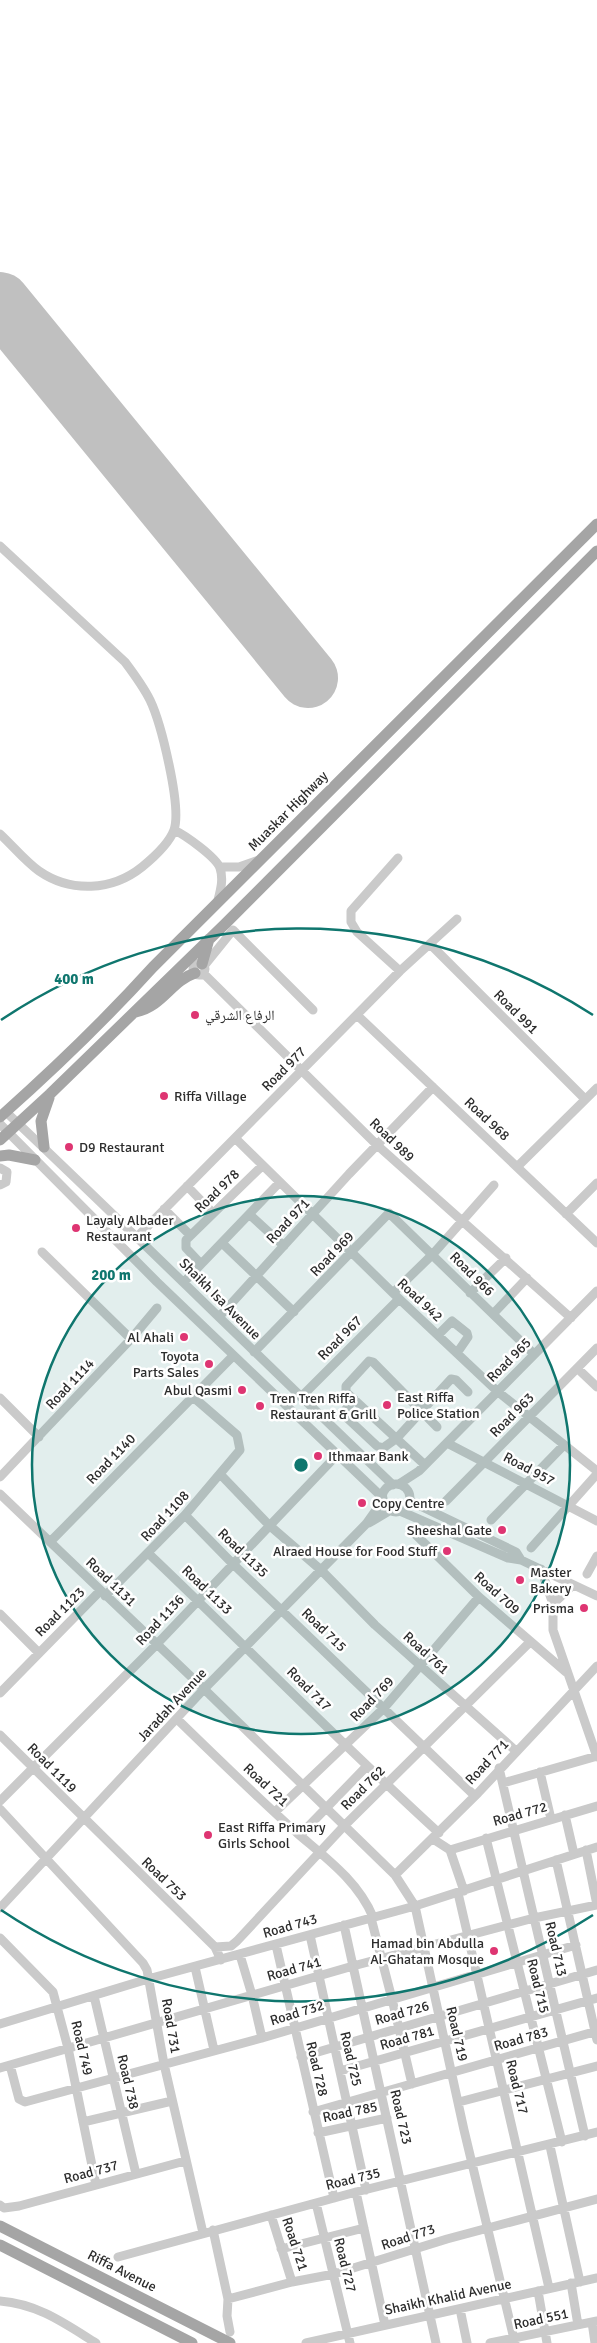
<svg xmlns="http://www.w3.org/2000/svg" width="597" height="2343" viewBox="0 0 597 2343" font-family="Signika,'Noto Naskh Arabic',sans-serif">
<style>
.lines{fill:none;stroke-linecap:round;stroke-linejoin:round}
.runway{stroke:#c0c0c0;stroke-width:60}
.minor{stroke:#cacaca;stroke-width:9}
.major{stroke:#a5a5a5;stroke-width:11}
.ring{fill:none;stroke:#0f766e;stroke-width:2.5}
.poi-dot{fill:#de3572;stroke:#fff;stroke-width:2}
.labels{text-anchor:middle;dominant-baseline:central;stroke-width:5;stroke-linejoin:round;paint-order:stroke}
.street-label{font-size:14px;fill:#2d2d2d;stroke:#fff}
.poi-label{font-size:14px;fill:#2d2d2d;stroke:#fff;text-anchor:start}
.centre{fill:#0f766e;stroke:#fff;stroke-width:2.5}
.ring-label{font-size:15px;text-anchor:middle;font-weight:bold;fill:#0f766e;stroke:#fff;stroke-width:5;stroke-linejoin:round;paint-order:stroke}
</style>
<rect width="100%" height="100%" fill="#fff"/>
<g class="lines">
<path class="runway" d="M0,302L308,678"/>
<path class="minor" d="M0,546L125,662C134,674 143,686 150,700C161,723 182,807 174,830C169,844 153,858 142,867C112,891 71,893 39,871C25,861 13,846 0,834
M174,830C185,835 216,857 220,868C224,880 220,892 217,904
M398,858L351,911V922L357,932L400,971
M220,867H239L259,860
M430,944L584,1098
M193 969a6 6 0 1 1 12 0a6 6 0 1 1-12 0Z
M204,966L233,930L313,1010
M203,973L377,1145L571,1318
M357,1015L597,1243
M6,1112C136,1235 263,1361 393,1485
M0,1124L157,1282L383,1498
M235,1138L393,1293L497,1391L597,1471
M517,1167L597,1088
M0,1168L7,1172L6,1182L0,1185
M187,1186L213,1213
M164,1209L190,1235
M566,1214L597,1183
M250,1215L284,1246
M138,1236L400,971L457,919
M222,1243L294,1312
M42,1252L131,1339
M201,1264L186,1248V1240L262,1166
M184,1282L280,1182
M393,1293L433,1254L494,1185
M470,1293L506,1258
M493,1314L527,1278
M219,1317L349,1174L433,1087
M438,1335L452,1321L467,1333L468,1337L457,1353
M254,1352L389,1213L534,1354
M577,1368L597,1387
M301,1397L399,1299
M0,1398L39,1437
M354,1399L346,1409V1417L377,1446L383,1448L397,1438L451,1379L456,1380L468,1392
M447,1443L597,1521
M425,1465L346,1392V1386L369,1361L373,1362L437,1427
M220,1474L269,1525L321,1570L375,1625L516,1751
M0,1477L131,1339L157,1308
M399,1484L419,1471L597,1291
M382 1498a14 14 0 1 1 28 0a14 14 0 1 1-28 0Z
M0,1494L204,1689L395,1875L415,1906L464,2130L515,2343
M410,1501L516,1552L521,1560
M446,1501L597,1348
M400,1511L508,1558L521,1560L597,1596
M185,1515L232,1563L475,1796
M491,1520L564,1445
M369,1523L391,1510
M412,1531L479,1597L566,1672
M50,1542L233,1356
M531,1548L597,1474
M148,1553C246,1646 339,1742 439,1833
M541,1569L553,1604V1630L597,1757
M587,1574L597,1556
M105,1596L185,1515L240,1450L237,1435L192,1396
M553,1604L573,1585
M0,1614L39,1653
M0,1693L100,1591
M177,1719C217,1758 256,1796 297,1833C326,1858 358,1881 373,1917
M0,1735L215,1947L221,1960
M499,1768L585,2136
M540,1772L551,1819
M503,1783L597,1756
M0,1801L156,1645L337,1455
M0,1809L143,1963L147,1970L164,2064L203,2233
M275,1812L384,1708L479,1597
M565,1815L574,1854
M300,1835L366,1767
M486,1838L562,2142
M433,1839L450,1850L464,1891
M450,1850L597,1806
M586,1850L597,1905
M556,1860L597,2040
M395,1875L478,1793L597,1666
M458,1893L549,2288
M0,1908L204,1689L366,1524L383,1500
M371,1918L392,1999L412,2084
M344,1925L436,2343
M310,1935L366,2190
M0,1938L53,1992L68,2048L96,2185
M276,1945L334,2198
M215,1947L231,1946L237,1941L344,1826L530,1642
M240,1955L252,1995L262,2038
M195,1967L214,2050
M94,1996L136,2174
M0,2024L148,1979L415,1906L597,1847
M301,2057L597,1970
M10,2065L19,2099L25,2102L262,2038L576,1945
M0,2068L353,1966L534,1918L597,1905
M340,2071L597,1998
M459,2102L597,2066
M313,2112L597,2031
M83,2122L172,2101
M318,2133L387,2118
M550,2146L580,2282
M356,2192L385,2325
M316,2203L350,2343
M0,2205L4,2208L19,2206L185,2161
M271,2215L292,2282
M213,2230L228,2299L227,2316L230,2332
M281,2249L364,2228
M118,2257L356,2192L597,2132
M571,2283L578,2325
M538,2291L547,2343
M228,2299L292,2282L334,2274L447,2239L597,2199
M0,2301C38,2304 64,2323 96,2343
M460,2309L467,2343
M592,2322L595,2343
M306,2343L597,2278
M490,2343L597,2321"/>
<path class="major" d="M202,964L209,939
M136,1012C163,1006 171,981 195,973
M0,1117C54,1069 105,1020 153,967L597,524
M0,1140L50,1094L224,925L597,551
M44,1147L41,1121L49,1098
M0,1156L9,1155L35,1160
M0,2226L230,2343
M0,2245L192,2343"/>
</g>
<circle cx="301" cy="1465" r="269" fill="#0f766e" fill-opacity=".12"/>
<g class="ring">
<circle cx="301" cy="1465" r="269"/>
<path d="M593 1915A537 537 0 0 1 1 1910M1 1020A537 537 0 0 1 593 1015"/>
</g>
<g class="poi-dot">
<circle cx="195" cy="1015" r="5"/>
<circle cx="164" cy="1096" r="5"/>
<circle cx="69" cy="1147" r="5"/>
<circle cx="76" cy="1228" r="5"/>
<circle cx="184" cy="1337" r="5"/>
<circle cx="209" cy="1364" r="5"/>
<circle cx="242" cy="1390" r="5"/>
<circle cx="387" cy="1405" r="5"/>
<circle cx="260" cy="1406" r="5"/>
<circle cx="318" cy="1456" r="5"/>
<circle cx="362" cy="1503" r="5"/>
<circle cx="502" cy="1530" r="5"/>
<circle cx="447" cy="1551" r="5"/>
<circle cx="520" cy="1580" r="5"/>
<circle cx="584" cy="1608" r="5"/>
<circle cx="208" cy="1835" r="5"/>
<circle cx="494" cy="1951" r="5"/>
</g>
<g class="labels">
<g class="street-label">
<text transform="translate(288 811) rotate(-45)">Muaskar Highway</text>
<text transform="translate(516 1012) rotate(45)">Road 991</text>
<text transform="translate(284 1069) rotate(-45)">Road 977</text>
<text transform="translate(487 1119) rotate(43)">Road 968</text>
<text transform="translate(392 1140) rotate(44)">Road 989</text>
<text transform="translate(217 1191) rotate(-44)">Road 978</text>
<text transform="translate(288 1221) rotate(-47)">Road 971</text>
<text transform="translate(332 1254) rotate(-46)">Road 969</text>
<text transform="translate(472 1274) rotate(45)">Road 966</text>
<text transform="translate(220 1299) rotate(45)">Shaikh Isa Avenue</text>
<text transform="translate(420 1300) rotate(43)">Road 942</text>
<text transform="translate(340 1338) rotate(-45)">Road 967</text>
<text transform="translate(509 1360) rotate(-45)">Road 965</text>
<text transform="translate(70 1384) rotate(-47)">Road 1114</text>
<text transform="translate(512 1415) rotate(-45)">Road 963</text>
<text transform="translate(111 1459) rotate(-46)">Road 1140</text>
<text transform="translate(529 1469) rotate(28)">Road 957</text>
<text transform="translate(165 1516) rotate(-47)">Road 1108</text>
<text transform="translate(243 1553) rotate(44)">Road 1135</text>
<text transform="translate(111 1582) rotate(44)">Road 1131</text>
<text transform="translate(207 1590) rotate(44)">Road 1133</text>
<text transform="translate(497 1593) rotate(42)">Road 709</text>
<text transform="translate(60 1612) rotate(-45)">Road 1123</text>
<text transform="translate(160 1620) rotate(-47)">Road 1136</text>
<text transform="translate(324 1630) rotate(44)">Road 715</text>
<text transform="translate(426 1653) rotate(42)">Road 761</text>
<text transform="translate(309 1689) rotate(45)">Road 717</text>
<text transform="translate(372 1699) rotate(-46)">Road 769</text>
<text transform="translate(172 1705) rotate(-47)">Jaradah Avenue</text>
<text transform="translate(487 1762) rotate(-47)">Road 771</text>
<text transform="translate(52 1768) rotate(45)">Road 1119</text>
<text transform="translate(266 1785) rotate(43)">Road 721</text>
<text transform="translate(363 1788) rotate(-45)">Road 762</text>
<text transform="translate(520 1814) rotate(-16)">Road 772</text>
<text transform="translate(164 1879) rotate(44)">Road 753</text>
<text transform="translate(290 1926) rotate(-16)">Road 743</text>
<text transform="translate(556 1949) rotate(77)">Road 713</text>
<text transform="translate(294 1969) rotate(-16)">Road 741</text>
<text transform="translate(538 1986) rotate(76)">Road 715</text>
<text transform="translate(297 2013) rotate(-17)">Road 732</text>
<text transform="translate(402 2013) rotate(-16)">Road 726</text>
<text transform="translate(171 2026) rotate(80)">Road 731</text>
<text transform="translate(457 2034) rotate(77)">Road 719</text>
<text transform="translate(407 2038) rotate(-16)">Road 781</text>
<text transform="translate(521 2039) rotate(-16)">Road 783</text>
<text transform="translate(82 2048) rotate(77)">Road 749</text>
<text transform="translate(351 2059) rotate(77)">Road 725</text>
<text transform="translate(317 2069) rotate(77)">Road 728</text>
<text transform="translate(128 2082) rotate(77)">Road 738</text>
<text transform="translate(517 2087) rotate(76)">Road 717</text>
<text transform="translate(350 2112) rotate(-12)">Road 785</text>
<text transform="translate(401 2117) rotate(77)">Road 723</text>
<text transform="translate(91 2172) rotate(-15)">Road 737</text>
<text transform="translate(353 2179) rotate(-14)">Road 735</text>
<text transform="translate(408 2237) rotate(-18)">Road 773</text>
<text transform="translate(295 2244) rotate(72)">Road 721</text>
<text transform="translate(345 2265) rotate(76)">Road 727</text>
<text transform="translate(122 2271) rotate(27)">Riffa Avenue</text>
<text transform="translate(448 2297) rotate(-12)">Shaikh Khalid Avenue</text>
<text transform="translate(541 2319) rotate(-12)">Road 551</text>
</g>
<g class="poi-label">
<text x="205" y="1015">الرفاع الشرقي</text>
<text x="174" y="1096">Riffa Village</text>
<text x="79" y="1147">D9 Restaurant</text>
<text x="86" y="1220">Layaly Albader<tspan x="86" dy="16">Restaurant</tspan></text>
<text x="174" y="1337" text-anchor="end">Al Ahali</text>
<text x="199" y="1356" text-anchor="end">Toyota<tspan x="199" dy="16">Parts Sales</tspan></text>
<text x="232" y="1390" text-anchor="end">Abul Qasmi</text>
<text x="397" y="1397">East Riffa<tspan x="397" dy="16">Police Station</tspan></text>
<text x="270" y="1398">Tren Tren Riffa<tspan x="270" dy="16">Restaurant &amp; Grill</tspan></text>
<text x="328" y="1456">Ithmaar Bank</text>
<text x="372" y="1503">Copy Centre</text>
<text x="492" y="1530" text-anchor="end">Sheeshal Gate</text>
<text x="437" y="1551" text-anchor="end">Alraed House for Food Stuff</text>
<text x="530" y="1572">Master<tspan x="530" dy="16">Bakery</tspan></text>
<text x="574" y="1608" text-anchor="end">Prisma</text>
<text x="218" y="1827">East Riffa Primary<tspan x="218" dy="16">Girls School</tspan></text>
<text x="484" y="1943" text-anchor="end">Hamad bin Abdulla<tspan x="484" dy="16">Al-Ghatam Mosque</tspan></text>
</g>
</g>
<circle cx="301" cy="1465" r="8" class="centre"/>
<g class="ring-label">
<text x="74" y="984">400 m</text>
<text x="111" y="1280">200 m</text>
</g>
</svg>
